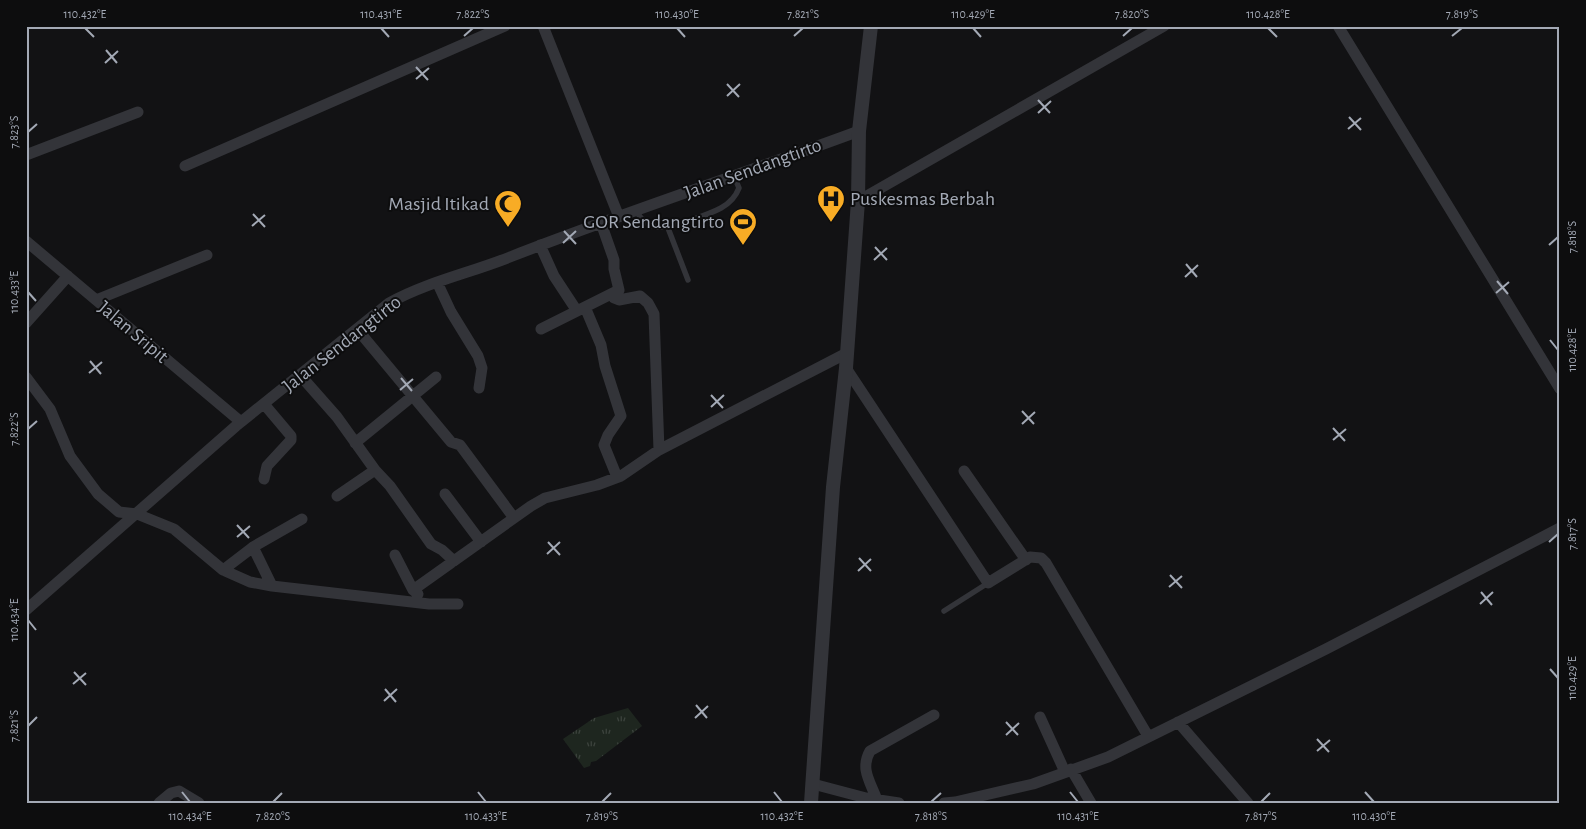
<svg xmlns="http://www.w3.org/2000/svg" width="1586" height="829" viewBox="0 0 1586 829" font-family="'Alegreya Sans',sans-serif">
<style>
.grass{fill:url(#grass-tufts)}
.lines{fill:none;stroke-linecap:round;stroke-linejoin:round}
.service{stroke:#333439;stroke-width:5.5}
.minor{stroke:#333439;stroke-width:11}
.tertiary{stroke:#333439;stroke-width:14}
.ticks{fill:none;stroke:#a3a9b5;stroke-width:2}
.labels{text-anchor:middle;dominant-baseline:central;stroke-width:4;stroke-linejoin:round;paint-order:stroke}
.street-label{font-size:20px;fill:#a3a9b5;stroke:#0d0d0e}
.poi-label{font-size:20px;fill:#a3a9b5;stroke:#0d0d0e;text-anchor:end}
.neatline{fill:none;stroke:#a3a9b5;stroke-width:2}
.ticks-label{font-size:12px;text-anchor:middle;fill:#a3a9b5}
</style>
<defs>
<pattern id="grass-tufts" width="24" height="20" patternUnits="userSpaceOnUse" patternTransform="scale(1.25)"><rect width="24" height="20" fill="#1e261f"/><path d="M3 7l-1-3M5 7V3M7 7l1-3M15 17l-1-3M17 17v-4M19 17l1-3" fill="none" stroke="#3c433d"/></pattern>
</defs>
<rect width="100%" height="100%" fill="#121214"/>
<path class="grass" d="M628,708L642,726L596,761L591,762L590,766L584,768L563,739L594,718Z"/>
<g class="lines">
<path class="service" d="M636,211C642,220 646,225 657,227C669,229 710,214 721,208C730,203 736,196 739,188L734,176
M668,228L688,280
M944,611L988,583"/>
<path class="minor" d="M543,26L619,217
M1338,26L1560,389
M26,155L138,112
M185,166L505,26
M858,201L1164,26
M26,241L241,422
M540,245L554,276L577,311L541,329
M437,282L451,312L478,356L482,368L479,388
M613,294L614,298L619,300L640,296L648,303L654,314L659,450
M96,300L207,255
M585,307L601,345L605,366L621,416L608,435L604,445L617,477
M577,311L619,290L614,269V260L601,223
M26,323L68,276
M357,329L451,442L460,445L514,518
M846,368L988,583L1030,557L1041,558L1046,563L1148,736
M300,375L337,417L375,470L337,496
M26,377L50,409L70,456L98,494L119,512L137,514L174,529L223,570L253,547L302,519
M355,443L436,377
M375,470L390,486L431,544L442,550L454,561
M964,471L1026,560
M264,479L267,466L291,440V436L264,404
M445,494L481,542
M253,547L272,586
M395,555L413,590L418,594
M223,570L250,582L272,586L429,604H458
M413,590L531,506L545,498L597,485L621,476L659,450L845,354
M26,610L236,426L389,303C427,282 470,273 510,257C625,212 743,174 859,131
M1040,717L1065,772
M1178,722L1248,803
M1071,769L1091,803
M813,784L866,798L899,803
M877,800C870,781 860,769 870,751L934,715
M159,803L171,793L179,791L199,803
M944,803L955,802L1033,784L1108,757L1326,649L1560,528"/>
<path class="tertiary" d="M811,803L833,487L846,368L858,201L859,131L871,26"/>
</g>
<path class="ticks" d="M85,28L94,37M381,28L389,37M677,28L685,37M973,28L981,37M1268,28L1277,37M464,36L473,28M794,36L803,28M1123,36L1132,28M1452,36L1462,28M106,50L117,63M105,63L118,51M416,67L428,80M416,79L429,68M727,84L739,97M727,96L740,84M1038,100L1050,113M1038,113L1051,101M1349,117L1361,130M1348,129L1361,118M28,132L37,124M253,214L265,227M252,226L265,215M564,231L576,244M563,243L576,231M1549,245L1558,237M875,247L887,260M874,260L887,248M1186,264L1197,277M1185,277L1198,265M1497,281L1508,294M28,292L36,301M1496,293L1509,282M1550,340L1558,350M90,361L101,374M89,373L102,362M401,378L412,391M400,390L413,379M711,395L723,408M711,407L724,395M1022,411L1034,424M1022,424L1035,412M1333,428L1345,441M28,429L37,421M1333,440L1346,429M237,525L249,538M237,537L250,526M548,542L560,555M1549,542L1558,534M547,554L560,542M859,558L871,571M858,571L871,559M1170,575L1182,588M1169,587L1182,576M1481,592L1492,605M1480,604L1493,592M28,620L36,630M1550,669L1558,678M74,672L86,685M73,684L86,673M385,689L396,702M384,701L397,689M696,705L707,718M695,718L708,706M1006,722L1018,735M28,726L37,717M1006,735L1019,723M1317,739L1329,752M1317,751L1330,740M182,792L190,802M478,792L486,802M774,792L782,802M1070,792L1078,802M1365,792L1374,802M273,802L282,793M602,802L611,793M931,802L941,793M1261,802L1270,793"/>
<defs>
<symbol id="hospital-pin" viewBox="-11 -11 22 30"><path d="M0 17L-7.5 6A9.5 9.5 0 1 1 7.5 6Z" fill="#f8ac25" stroke="#0d0d0e"/><path d="M-5-5h3v3.5h4V-5h3V5h-3V1.5h-4V5h-3Z" fill="#111"/></symbol>
<symbol id="mosque-pin" viewBox="-11 -11 22 30"><path d="M0 17L-7.5 6A9.5 9.5 0 1 1 7.5 6Z" fill="#f8ac25" stroke="#0d0d0e"/><path d="M3.5-4.9A6 6 0 1 0 3.5 4.9A5 5 0 1 1 3.5-4.9Z" fill="#111"/></symbol>
<symbol id="stadium-pin" viewBox="-11 -11 22 30"><path d="M0 17L-7.5 6A9.5 9.5 0 1 1 7.5 6Z" fill="#f8ac25" stroke="#0d0d0e"/><path d="M0-5a6.5 5 0 1 0 0 10a6.5 5 0 1 0 0-10ZM-3.5-1.8h7v3.6h-7Z" fill="#111"/></symbol>
</defs>
<g fill-rule="evenodd">
<use href="#hospital-pin" x="815" y="183" width="32" height="43"/>
<use href="#mosque-pin" x="492" y="188" width="32" height="43"/>
<use href="#stadium-pin" x="727" y="206" width="32" height="43"/>
</g>
<g class="labels">
<g class="street-label">
<text transform="translate(753 169) rotate(-20)">Jalan Sendangtirto</text>
<text transform="translate(133 332) rotate(40)">Jalan Sripit</text>
<text transform="translate(342 344) rotate(-38)">Jalan Sendangtirto</text>
</g>
<g class="poi-label">
<text x="850" y="199" text-anchor="start">Puskesmas Berbah</text>
<text x="489" y="204">Masjid Itikad</text>
<text x="724" y="222">GOR Sendangtirto</text>
</g>
</g>
<rect width="1586" height="829" fill="none" stroke="#0d0d0e" stroke-width="55"/>
<rect x="28" y="28" width="1530" height="774" class="neatline"/>
<g class="ticks-label">
<text x="85" y="18">110.432°E</text>
<text x="381" y="18">110.431°E</text>
<text x="473" y="18">7.822°S</text>
<text x="677" y="18">110.430°E</text>
<text x="803" y="18">7.821°S</text>
<text x="973" y="18">110.429°E</text>
<text x="1132" y="18">7.820°S</text>
<text x="1268" y="18">110.428°E</text>
<text x="1462" y="18">7.819°S</text>
<text transform="translate(14 132) rotate(-90)" y="4">7.823°S</text>
<text transform="translate(1572 237) rotate(-90)" y="4">7.818°S</text>
<text transform="translate(14 292) rotate(-90)" y="4">110.433°E</text>
<text transform="translate(1572 350) rotate(-90)" y="4">110.428°E</text>
<text transform="translate(14 429) rotate(-90)" y="4">7.822°S</text>
<text transform="translate(1572 534) rotate(-90)" y="4">7.817°S</text>
<text transform="translate(14 620) rotate(-90)" y="4">110.434°E</text>
<text transform="translate(1572 678) rotate(-90)" y="4">110.429°E</text>
<text transform="translate(14 726) rotate(-90)" y="4">7.821°S</text>
<text x="190" y="820">110.434°E</text>
<text x="273" y="820">7.820°S</text>
<text x="486" y="820">110.433°E</text>
<text x="602" y="820">7.819°S</text>
<text x="782" y="820">110.432°E</text>
<text x="931" y="820">7.818°S</text>
<text x="1078" y="820">110.431°E</text>
<text x="1261" y="820">7.817°S</text>
<text x="1374" y="820">110.430°E</text>
</g>
</svg>
